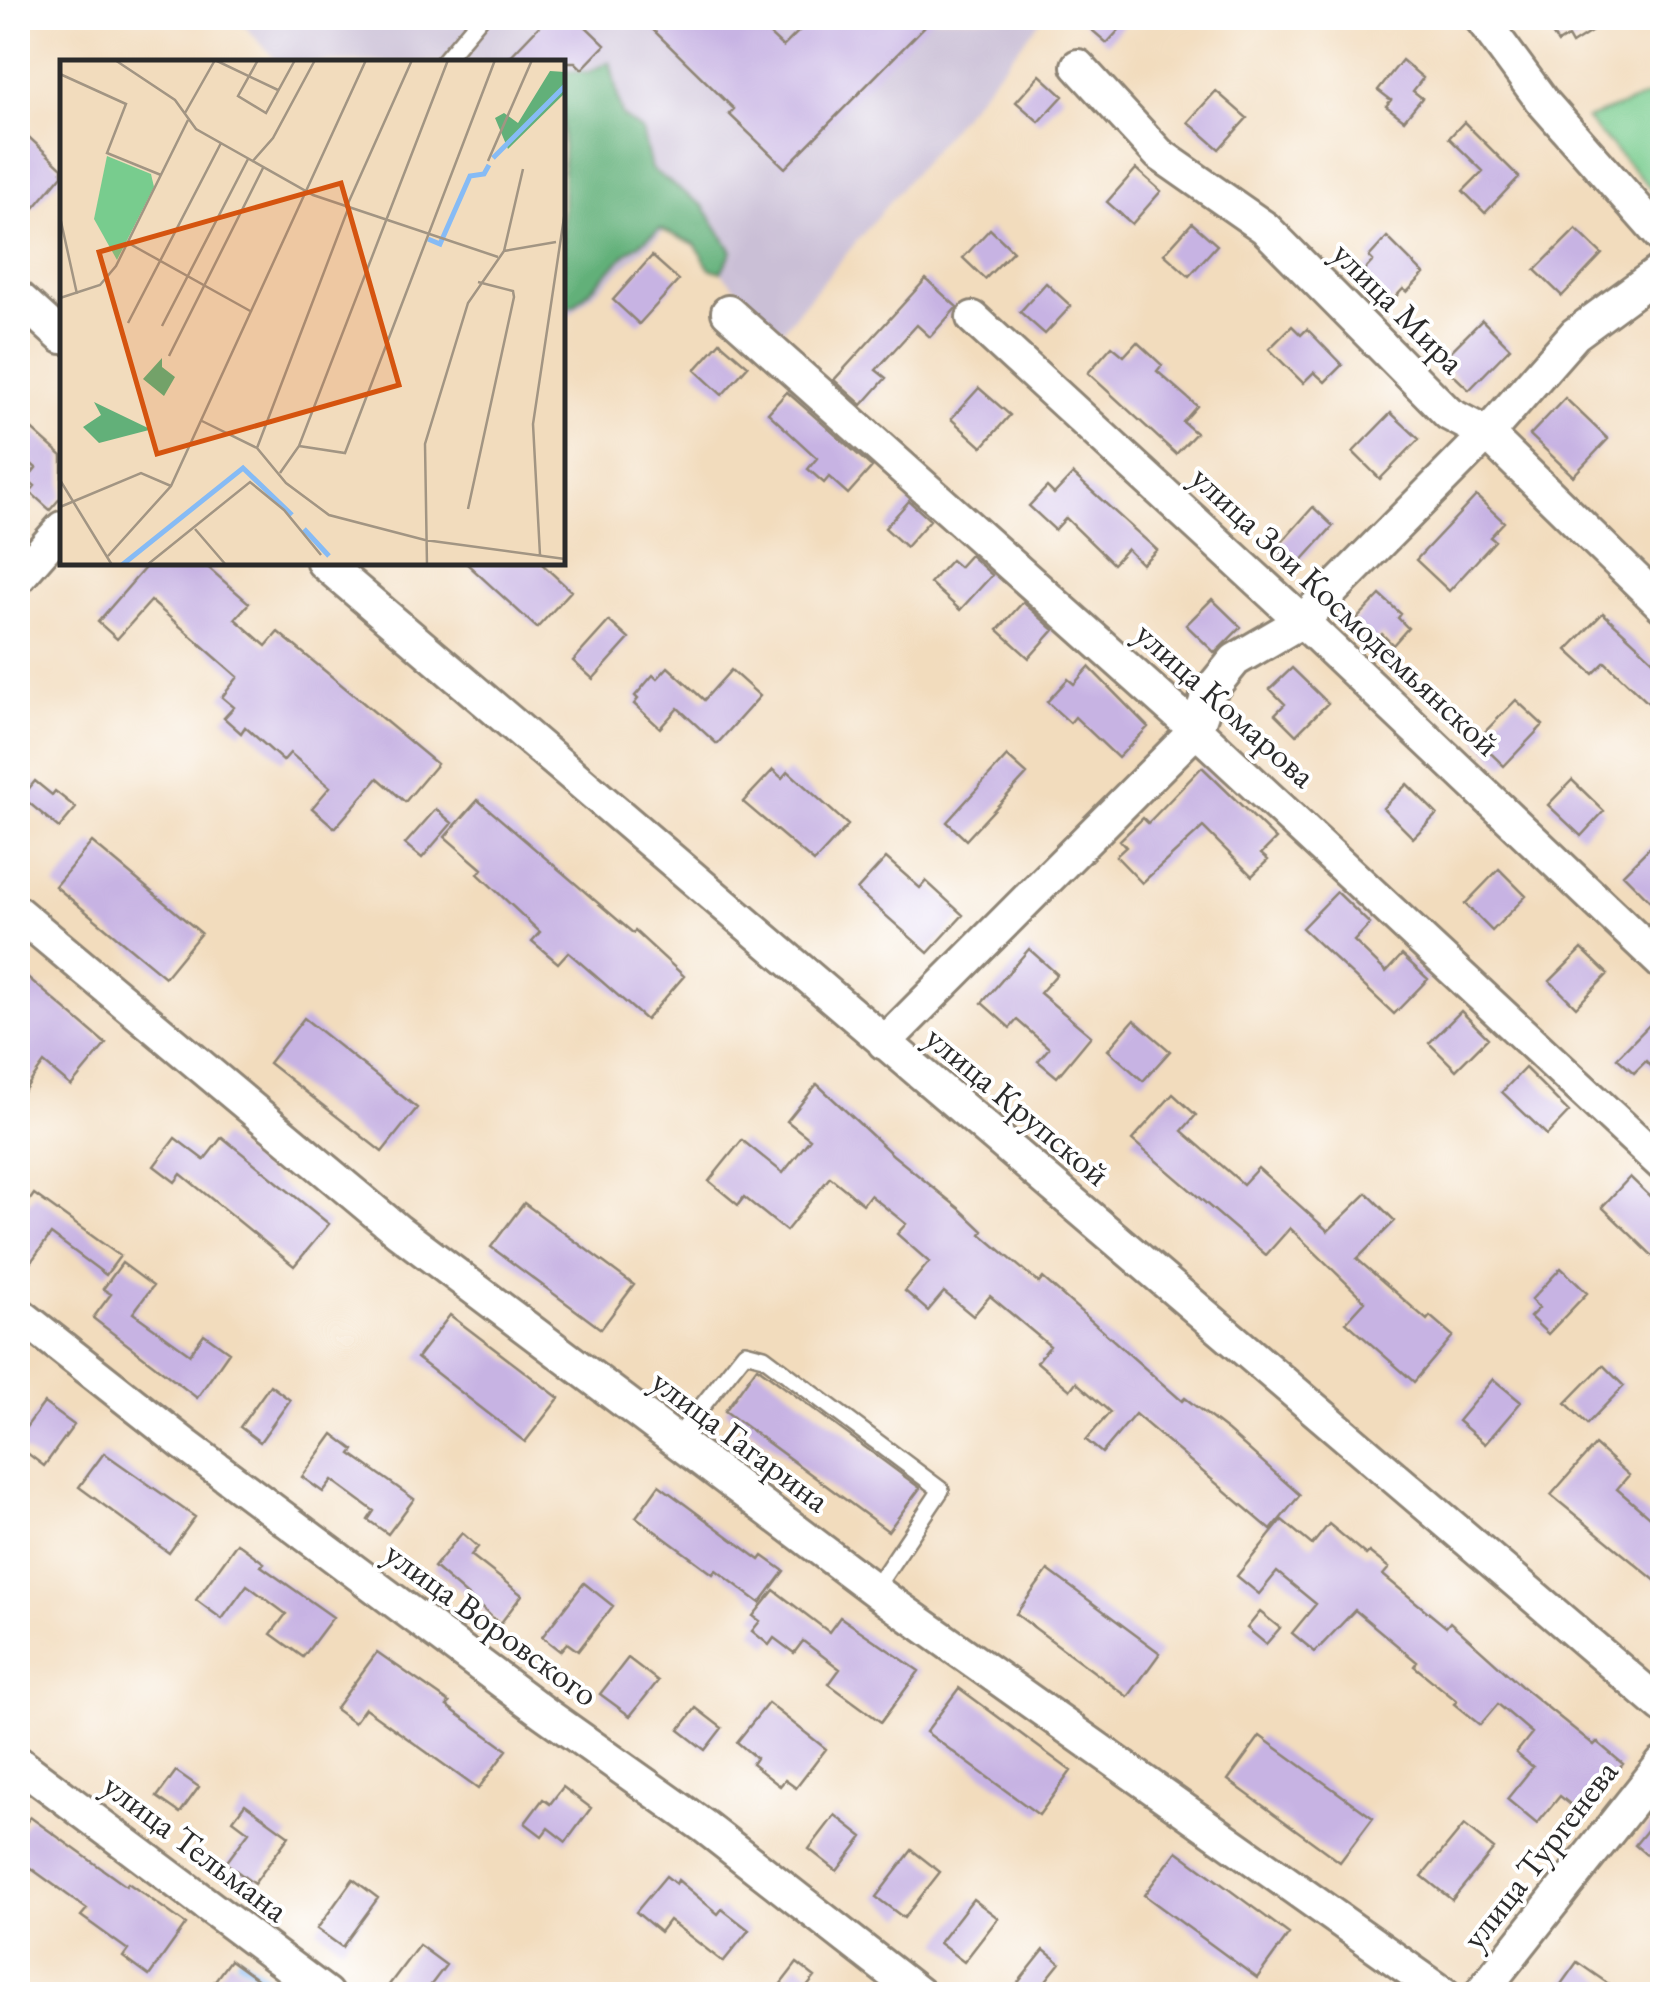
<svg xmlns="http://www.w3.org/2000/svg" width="1680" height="2012" viewBox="0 0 1680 2012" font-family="'EB Garamond',serif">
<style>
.industrial{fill:#cabfd6}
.green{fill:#78cc8e;stroke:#527c5c;stroke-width:2.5}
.forest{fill:#62b079;stroke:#466e52;stroke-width:2.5}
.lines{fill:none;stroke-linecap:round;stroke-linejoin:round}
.stream{stroke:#86bbf5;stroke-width:8}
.building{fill:#c7b3e3}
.service-casing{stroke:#8e8474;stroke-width:20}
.minor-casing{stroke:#8e8474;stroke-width:38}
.service{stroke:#fff;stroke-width:15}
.minor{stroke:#fff;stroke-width:32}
.labels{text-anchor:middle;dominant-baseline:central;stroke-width:8;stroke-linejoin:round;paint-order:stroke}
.street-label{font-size:35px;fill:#2b2b2b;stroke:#fff}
.inset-river{fill:none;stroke:#86bbf5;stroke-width:5}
.inset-road{fill:none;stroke:#a29583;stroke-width:2.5}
.view{fill:#d5540f;fill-opacity:0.15;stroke:#d5540f;stroke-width:5}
.inset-edge{fill:none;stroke:#2b2b2b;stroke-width:5}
</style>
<rect width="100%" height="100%" fill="#fff"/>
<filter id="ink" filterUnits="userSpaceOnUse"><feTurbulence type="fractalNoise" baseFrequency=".01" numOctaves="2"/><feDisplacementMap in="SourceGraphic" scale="20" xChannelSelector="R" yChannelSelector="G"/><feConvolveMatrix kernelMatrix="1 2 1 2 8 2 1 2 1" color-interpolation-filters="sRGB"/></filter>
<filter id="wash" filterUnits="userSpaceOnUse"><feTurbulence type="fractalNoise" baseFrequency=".0048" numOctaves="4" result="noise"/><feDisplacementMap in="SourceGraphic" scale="40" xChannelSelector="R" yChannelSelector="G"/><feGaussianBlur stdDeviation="2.25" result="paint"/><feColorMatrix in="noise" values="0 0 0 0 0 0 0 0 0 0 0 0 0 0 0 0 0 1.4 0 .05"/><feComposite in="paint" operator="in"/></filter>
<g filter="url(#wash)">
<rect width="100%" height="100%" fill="#f2dcbd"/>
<path class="industrial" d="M237,18H1043L781,332L672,224L563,321L562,62H278Z"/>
<path class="green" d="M1662,91V200L1586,119Z"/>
<path class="forest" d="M610,61L622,116L642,131L651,169L703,206L732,251L721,272L709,268L695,244L660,229L628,252L575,305L563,308V71L587,73Z"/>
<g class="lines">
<path class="stream" d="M240,1960L288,1994"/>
</g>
<g id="blocks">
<path class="building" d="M547,18H577L605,45L582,69L575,62H505Z
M641,18H752L783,47L812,18H933L785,168L729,114L734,109Z
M1078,18H1130L1107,43Z
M1542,18H1613L1572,44L1568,37L1558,43Z
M1402,60L1423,78L1413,91L1422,98L1404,120L1386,106L1391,100L1378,90Z
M1040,75L1063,96L1039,122L1016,102Z
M1216,91L1247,118L1219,149L1188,122Z
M1464,122L1519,177L1485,213L1463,191L1483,171L1449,138Z
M18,127L62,168V175L34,208L18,193Z
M1136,169L1161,191L1132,224L1107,202Z
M1192,223L1217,245L1189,276L1164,254Z
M990,229L1013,251L985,279L963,258Z
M1576,229L1602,254L1562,296L1535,270Z
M1387,237L1424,274L1407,292L1403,289L1387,306L1357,278L1373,261L1369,257Z
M652,256L679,280L639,324L613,300Z
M926,279L957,307L930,337L917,325L876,370L886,378L862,405L834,380Z
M1046,283L1071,306L1045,334L1020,312Z
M1482,320L1510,348L1469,390L1440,362Z
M1292,326L1301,335L1307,329L1342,365L1325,382L1314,372L1303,383L1269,349Z
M720,342L748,366L722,395L695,370Z
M1137,342L1162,365L1157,371L1197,406L1183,422L1196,433L1176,454L1088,373L1112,346L1124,356Z
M979,388L1010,415L982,447L951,419Z
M787,392L872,467L848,494L829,477L824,483L808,469L817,458L768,413Z
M1565,398L1608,439L1573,476L1530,435Z
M1391,413L1419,439L1380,479L1353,452Z
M18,417L62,456V496L50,510L30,492L35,486L27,479L36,468L18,452Z
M1073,474L1157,550L1142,564L1127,549L1113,564L1066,518L1055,530L1029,506L1047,487L1054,494Z
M1476,496L1504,522L1490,537L1495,541L1449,591L1416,560Z
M909,501L930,520L906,547L885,528Z
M1313,507L1333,526L1296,567L1276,549Z
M970,555L992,575L960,610L930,583L951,560L959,567Z
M150,562H202L249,603L235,619L266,646L278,632L437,764L405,802L378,778L335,828L312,808L330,787L290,753L283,761L245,727L241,733L224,718L234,707L222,697L238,677L151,601L117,639L98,622Z
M465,562H540L571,591L537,628Z
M1380,595L1401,614L1398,618L1408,628L1393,645L1382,634L1372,645L1351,625Z
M1212,599L1241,627L1215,653L1186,625Z
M1023,602L1054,630L1029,658L998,630Z
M1603,613L1662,668V716L1605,662L1593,674L1567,650Z
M609,621L629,639L593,679L573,661Z
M668,667L704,700L731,670L760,696L717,744L678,708L660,728L634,704L638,699L635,696L653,675L657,679Z
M1089,667L1148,727L1118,758L1075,717L1070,723L1047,702L1068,679L1074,684Z
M1292,668L1328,703L1296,735L1275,714L1285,704L1270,689Z
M1516,700L1543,725L1504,766L1477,740Z
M1007,756L1027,774L966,840L947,822Z
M1202,767L1276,839L1261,854L1268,860L1252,876L1203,827L1142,883L1116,856L1126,847L1120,840L1143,818L1148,823Z
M773,770L782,778L788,771L848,825L814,862L743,802Z
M1572,780L1604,811L1581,836L1548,805Z
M35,781L52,795L55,791L76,808L59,828L22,797Z
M1407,784L1437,814L1413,838L1383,808Z
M478,800L633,933L635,931L684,976L646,1020L568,952L558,963L532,941L540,932L478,874L482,869L445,837Z
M436,809L452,823L422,858L405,844Z
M92,842L201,933L165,977L55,886Z
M1652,845L1662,855V913L1623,874Z
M886,858L920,888L926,881L963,915L928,953L857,890Z
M1499,869L1526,896L1492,931L1465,904Z
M1337,892L1370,924L1354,941L1386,972L1402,955L1428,979L1394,1014L1302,928Z
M1029,949L1057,974L1040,993L1091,1036L1057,1077L1038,1061L1049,1048L1017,1020L1010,1028L982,1003Z
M1582,949L1608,974L1576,1007L1550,981Z
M18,969L106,1044L71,1086L44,1063L18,1099Z
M1461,1011L1488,1038L1456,1070L1429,1043Z
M1662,1012V1078L1646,1061L1634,1073L1617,1058Z
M304,1018L417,1108L382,1152L269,1063Z
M1134,1020L1170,1051L1143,1081L1108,1050Z
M1525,1068L1569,1112L1547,1135L1502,1092Z
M817,1084L893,1155L961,1210L983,1231L981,1234L1039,1283L1043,1278L1182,1401L1185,1398L1228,1431L1300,1495L1271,1530L1135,1414L1102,1453L1086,1440L1110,1412L1076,1382L1070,1390L1037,1362L1050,1346L990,1296L973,1316L944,1292L928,1311L905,1291L929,1262L897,1234L906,1224L870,1195L863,1204L830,1177L786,1231L744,1197L738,1205L709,1181L742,1140L783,1173L810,1139L787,1121Z
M1173,1094L1196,1115L1182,1131L1243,1184L1258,1168L1328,1231L1367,1193L1395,1221L1357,1259L1427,1320L1430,1316L1453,1336L1414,1382L1346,1322L1365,1301L1290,1228L1266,1255L1132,1140Z
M222,1137L329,1224L294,1266L181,1174L175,1182L154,1166L175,1138L204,1160Z
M1630,1177L1662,1208V1265L1602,1207Z
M34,1194L120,1256L106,1275L51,1234L18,1280V1217Z
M524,1203L634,1285L601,1329L491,1247Z
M122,1263L153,1286L133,1313L190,1354L204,1334L229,1352L197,1398L93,1318L111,1294L103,1289Z
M1561,1268L1587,1293L1548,1334L1530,1317L1539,1308L1531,1300Z
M450,1315L559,1398L525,1442L417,1358Z
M1603,1365L1624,1386L1587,1424L1566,1403Z
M757,1367L920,1488L888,1531L725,1411Z
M1493,1379L1521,1402L1485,1444L1458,1421Z
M270,1385L290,1400L260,1442L240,1427Z
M44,1403L74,1425L44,1466L18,1446V1438Z
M333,1434L354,1450L351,1454L414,1499L388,1534L368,1520L374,1511L332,1480L323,1492L302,1477Z
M1595,1445L1629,1475L1617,1489L1662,1528V1586L1551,1495Z
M104,1453L195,1517L169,1553L79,1487Z
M659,1485L760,1560L763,1556L784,1571L760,1603L716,1570L713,1574L636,1517Z
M1282,1520L1312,1545L1329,1524L1366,1555L1369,1552L1389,1568L1383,1575L1446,1627L1450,1622L1521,1686L1594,1745L1597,1742L1623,1764L1582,1814L1560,1796L1537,1824L1507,1799L1533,1767L1516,1753L1532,1733L1498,1704L1480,1725L1454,1704L1457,1701L1414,1666L1417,1662L1355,1610L1315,1652L1292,1633L1316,1604L1277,1572L1259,1594L1237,1576Z
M462,1533L478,1547L471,1555L522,1595L500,1624L434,1567Z
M237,1543L264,1563L261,1566L333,1617L303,1657L271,1634L286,1614L247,1585L222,1619L196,1600Z
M1048,1570L1160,1653L1128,1697L1016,1614Z
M584,1583L613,1606L578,1651L567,1643L560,1651L542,1637Z
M774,1590L829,1632L840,1617L919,1671L881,1722L829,1684L840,1669L803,1641L794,1653L774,1638L769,1645L752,1631L760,1621L753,1616Z
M1260,1612L1280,1628L1266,1644L1247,1628Z
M377,1652L450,1703L447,1706L507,1750L478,1789L365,1708L354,1723L335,1709Z
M628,1658L658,1681L630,1716L600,1694Z
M959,1688L1071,1771L1039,1815L926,1732Z
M768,1703L826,1749L796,1788L785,1780L780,1786L752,1764L756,1758L737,1742Z
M696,1708L722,1728L705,1750L679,1730Z
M1260,1736L1373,1818L1340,1862L1228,1780Z
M176,1771L199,1787L180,1813L157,1797Z
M563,1787L591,1808L566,1842L548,1828L542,1836L525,1823L543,1799L550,1804Z
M245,1804L289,1836L254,1884L226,1863L249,1832L233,1820Z
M1662,1812V1868L1635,1845Z
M835,1815L863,1837L837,1871L809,1849Z
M30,1817L126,1886L128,1883L186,1924L149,1976L123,1957L128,1950L81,1916L87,1909L18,1859V1834Z
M1464,1825L1494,1849L1452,1900L1422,1876Z
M912,1850L940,1872L904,1918L876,1897Z
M1177,1851L1289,1934L1257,1978L1144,1895Z
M666,1876L676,1884L678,1880L718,1914L722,1909L749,1930L723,1962L669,1920L660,1932L636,1912Z
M353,1879L378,1898L342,1947L317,1929Z
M973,1899L998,1918L964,1962L939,1943Z
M419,1945L446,1965L424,1994H402L389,1985Z
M1044,1950L1060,1963L1035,1994H1009Z
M230,1960L277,1994H205Z
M1577,1962L1623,1994H1554Z
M797,1963L815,1977L801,1994H773Z"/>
</g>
</g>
<g filter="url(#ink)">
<use href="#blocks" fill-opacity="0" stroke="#8e8474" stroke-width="2.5"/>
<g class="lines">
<defs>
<path id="service" d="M443,62L480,18
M675,1440L745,1352L764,1357L941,1490L874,1590"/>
<path id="minor" d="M1481,18L1542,101L1662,237
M1078,66L1159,154L1265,228L1449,414L1487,434L1662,605
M18,297L62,337
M728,312L1196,730L1662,1164
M973,318L1302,621L1662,963
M323,562L1662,1706
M18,578L62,528
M18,913L398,1231L889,1601L1444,1994
M884,1043L1196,730L1209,692L1235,660L1302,621L1487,434L1575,334L1662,270
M18,1313L184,1444L543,1712L705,1827L919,1994
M18,1763L326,1994
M1480,1994L1662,1764"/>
</defs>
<use href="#service" class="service-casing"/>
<use href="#minor" class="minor-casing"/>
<use href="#service" class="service"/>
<use href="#minor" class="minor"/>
</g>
</g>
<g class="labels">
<g class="street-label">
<text transform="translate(1399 307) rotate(45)">улица Мира</text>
<text transform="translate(1346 610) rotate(43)">улица Зои Космодемьянской</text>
<text transform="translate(1226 704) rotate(42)">улица Комарова</text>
<text transform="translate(1018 1105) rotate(40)">улица Крупской</text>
<text transform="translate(741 1440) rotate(37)">улица Гагарина</text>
<text transform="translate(492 1623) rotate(36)">улица Воровского</text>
<text transform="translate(196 1847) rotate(37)">улица Тельмана</text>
<text transform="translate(1539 1854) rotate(-52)">улица Тургенева</text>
</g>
</g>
<g transform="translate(60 60)">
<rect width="505" height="505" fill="#f2dcbd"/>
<path d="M47,96L91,114L94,127L57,200L34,159Z" fill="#78cc8e"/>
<path d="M490,11L505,12V33L448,89L435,58L444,53L458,63ZM102,298V307L115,317L104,336L83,319ZM34,342L88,368L89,370L39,383L23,367L41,355Z" fill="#62b079"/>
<path class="inset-river" d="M433,98L505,26M368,179L380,184L410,116L424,114L429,105M244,469L269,496M62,505L183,408L232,455"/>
<path class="inset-road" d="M55,0L115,40L136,69L253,135L438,197M155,0L218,30M198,0L178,36L206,53L235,0M0,14L66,44L47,93L101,115M125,53L155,0M428,101L472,0M192,102L213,78L255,0M286,148L352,0M0,157L17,234M70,184L192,252M444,191L463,109M0,238L40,225L56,206L128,60M68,263L161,83M102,266L188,99M109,296L203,108M142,361L197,388L226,423L269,455L365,480L505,499M239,386L285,393L435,0M197,388L288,149M220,413L239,386L388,0M0,420L52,505M0,447L81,413L111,426M408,449L454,237L453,231L418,222M135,469L166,505M480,495L473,364L505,151M48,496L111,426L306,0M87,505L190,422L224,450L261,495M367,505L365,384L408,243L444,191L496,182"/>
<path class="view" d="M281,123L339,325L97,394L39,192Z"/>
<rect width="505" height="505" class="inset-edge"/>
</g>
<rect width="1680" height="2012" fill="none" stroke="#fff" stroke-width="60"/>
</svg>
